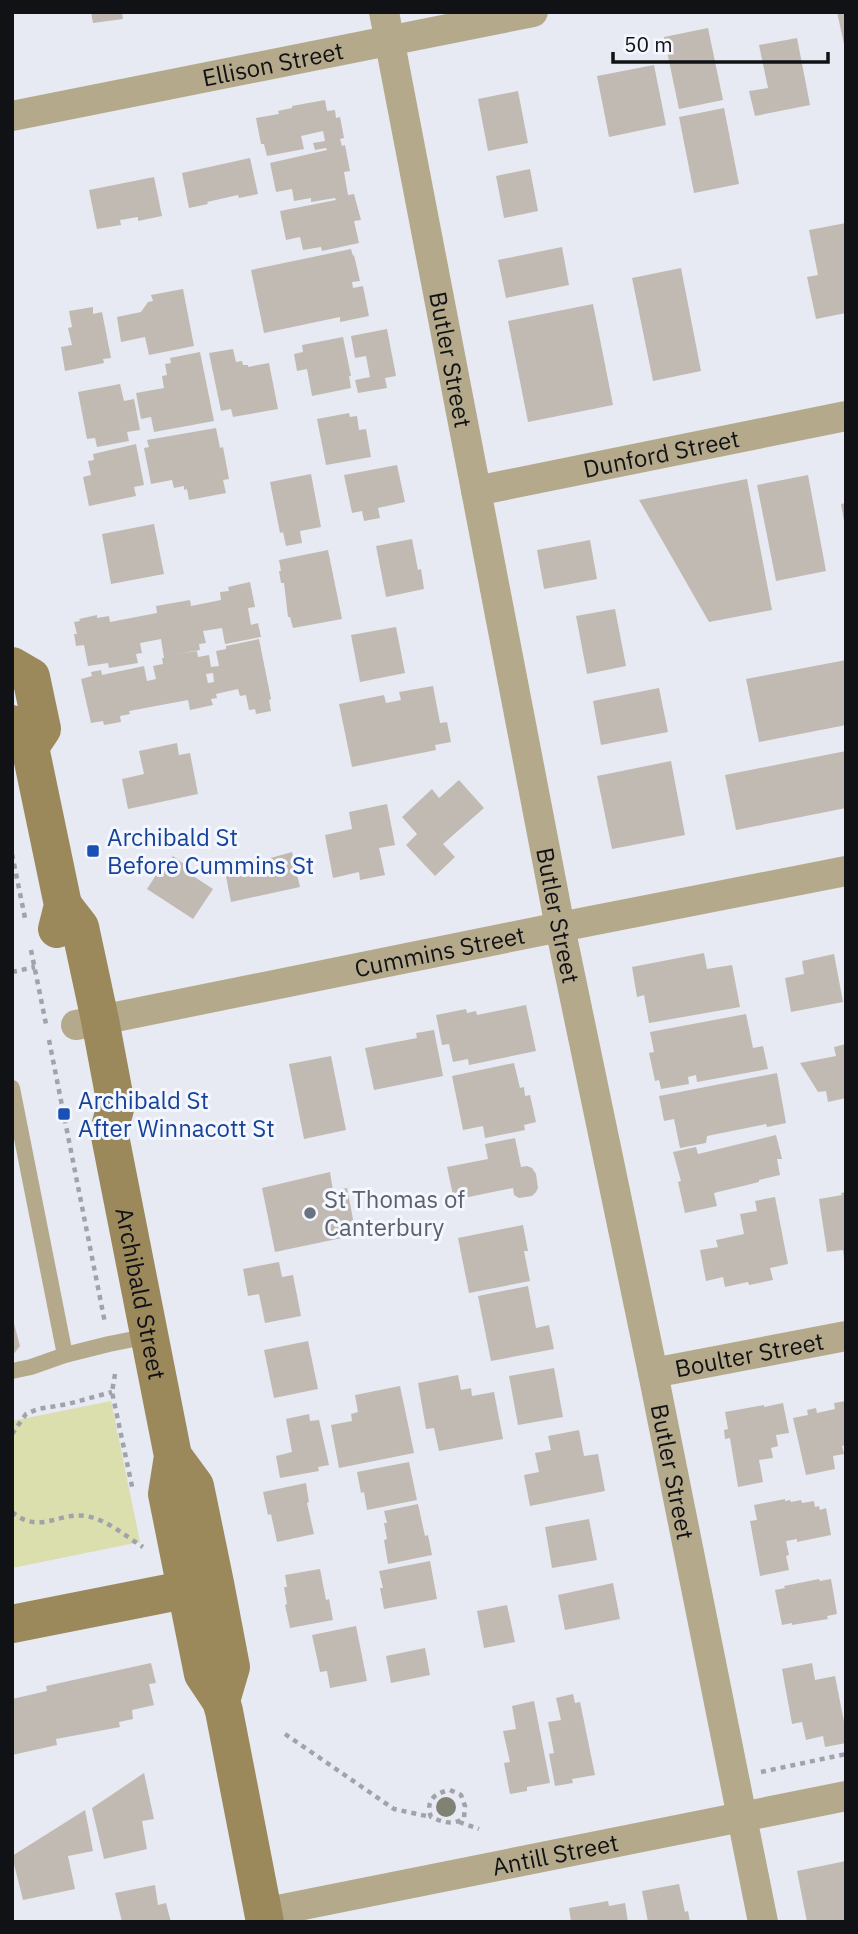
<svg xmlns="http://www.w3.org/2000/svg" width="858" height="1934" viewBox="0 0 858 1934" font-family="'IBM Plex Sans',sans-serif">
<style>
.green{fill:#dbdead}
.building{fill:#c1bab2;fill-rule:evenodd}
.lines{fill:none;stroke-linecap:round;stroke-linejoin:round}
.path{stroke:#a1a3aa;stroke-width:4.5;stroke-dasharray:5 5;stroke-linecap:butt}
.lane{stroke:#b5a98b;stroke-width:16}
.street{stroke:#b5a98b;stroke-width:30}
.secondary{stroke:#9b895c;stroke-width:38}
.tree{fill:#808274}
.transit-dot{fill:#1a4fb4;stroke:#f5f7ff;stroke-width:2.5}
.worship-dot{fill:#6b7280;stroke:#f5f7ff;stroke-width:2.5}
.labels{text-anchor:middle;dominant-baseline:central;stroke-width:6;stroke-linejoin:round;paint-order:stroke}
.street-label{font-size:24px;fill:#111215;stroke:#f5f7ff}
.transit-label{font-size:24px;fill:#164399;stroke:#f5f7ff;text-anchor:start}
.worship-label{font-size:24px;fill:#5b616d;stroke:#f5f7ff;text-anchor:start}
</style>
<rect width="100%" height="100%" fill="#e7eaf3"/>
<path class="green" d="M111,1401L140,1542L12,1568V1421Z"/>
<path class="building" d="M91,12H122L123,19L93,23Z
M837,12H846V44H844Z
M708,28L723,100L679,109L664,37Z
M797,38L810,105L755,116L749,91L768,88L759,45Z
M654,65L666,125L609,137L597,76Z
M518,91L528,143L488,151L478,99Z
M325,100L327,111L335,110L336,118L340,117L344,138L340,139L342,146L345,145L350,171L344,172L348,195L354,194L361,220L354,221L359,243L322,251L321,247L303,250L300,237L286,240L280,211L336,200L335,198L311,202V198L294,201L292,189L276,192L270,163L327,150L326,148L315,150L313,143L325,141L323,131L301,136L304,149L267,156L264,144H261L256,118L279,114L278,111L292,108V106Z
M724,108L739,184L694,193L679,117Z
M250,158L258,194L239,198L238,195L207,202L208,204L189,208L182,173Z
M530,169L538,211L504,218L496,176Z
M154,177L162,216L138,221V217L120,220L121,225L97,229L89,190Z
M846,223V313L816,319L807,277L818,275L809,230Z
M562,247L569,285L506,298L498,260Z
M351,249L353,256L354,255L360,281L352,282L353,288L363,286L369,316L340,322V317L264,333L251,270Z
M681,268L701,371L653,381L632,278Z
M183,289L194,346L149,355L145,337L121,342L117,317L141,312L148,302L153,301L151,295Z
M593,304L613,405L528,422L508,321Z
M93,307V314L102,312L111,358L103,359L104,363L65,371L61,347L72,345L68,328L72,327L69,311Z
M387,329L396,376L385,378L387,388L358,393L355,380L370,377L366,356L355,358L351,336Z
M343,337L351,376H349L351,388L312,396L307,369L297,371L294,354L303,352L302,345Z
M233,349L236,362L242,361L243,365H248V367L269,363L278,409L233,417L231,409L221,411L209,353Z
M200,352L214,421L154,432L151,417L141,419L136,393L164,388L162,376L167,375L165,364L171,363L170,358Z
M120,384L124,401L134,399L140,430L127,432L129,441L97,447L95,438L87,439L78,392Z
M349,413L350,417L357,416L359,430L366,429L371,457L326,465L317,419Z
M216,428L220,448L223,447L229,479L223,480L226,493L189,500L187,489L184,490V486L174,488L172,480L151,484L144,448L149,447L147,440Z
M136,444L144,485L134,487L136,496L89,506L83,477L91,475L88,461L94,460L93,454Z
M397,465L405,502L378,508L380,518L364,521L362,511L352,513L344,475Z
M311,474L321,527L300,531L302,543L286,546L283,532L280,533L270,482Z
M808,475L826,571L776,581L757,485Z
M747,479L772,610L709,622L639,500Z
M846,503V521H844L841,504Z
M154,524L164,574L111,584L102,534Z
M412,539L418,570L421,569L424,589L386,597L376,546Z
M590,540L597,579L544,589L537,550Z
M328,550L342,619L293,628L290,617H288L284,583H281L279,571H281L279,560Z
M250,582L255,607L248,608L251,625L258,623L261,637L225,644L222,628L203,631L206,643L199,644L200,650L178,654L197,651L198,657L209,655L211,667L219,666L216,651L226,649V646L259,639L271,699L269,700L271,711L256,714L255,709L249,710L246,695L240,696L238,689L216,694L217,698L211,699L213,705L190,710L188,700L129,711L130,714L120,716L121,722L104,725L103,721L91,723L81,679L92,676L91,672L101,670L102,675L144,666L147,681L156,679L153,666L163,664L162,658H164L161,639L140,643L142,653L136,654L138,663L109,668L108,663L88,666L84,645L76,646L74,634H77L74,622L80,621L79,619L97,615V618L109,616L110,622L157,613L156,606L190,600L191,606L221,600L220,592L229,591L228,587ZM213,673L214,682L208,683L206,674Z
M615,609L626,666L587,674L576,616Z
M396,627L405,673L360,682L351,635Z
M846,660V725L759,742L746,679Z
M433,686L440,723L447,722L451,742L435,745L436,750L352,767L339,704L384,695L386,703L401,700L399,692Z
M659,688L668,732L601,745L593,701Z
M177,743L179,755L190,753L198,794L128,809L122,779L144,774L139,751Z
M846,751V808L736,830L725,775Z
M671,761L685,835L612,849L597,776Z
M459,780L484,808L443,844L455,857L435,876L406,845L417,834L402,817L432,789L439,798Z
M387,804L395,845L379,848L385,875L360,880L359,872L333,878L325,835L352,829L349,812Z
M292,852L300,887L231,902L224,866L256,859V862Z
M173,856L192,870L190,874L213,889L193,919L147,889L167,858L170,860Z
M704,953L707,969L732,965L740,1007L649,1023L644,995L637,997L632,967Z
M834,954L843,1002L791,1012L785,978L804,974L802,961Z
M526,1005L536,1051L469,1065L468,1059L453,1062L449,1044L442,1045L436,1015L466,1009L467,1013L476,1011L477,1015Z
M746,1014L753,1048L763,1046L768,1069L697,1082L696,1075L688,1077L689,1084L661,1089L659,1080L655,1081L649,1053L654,1052L650,1032Z
M434,1030L443,1076L374,1090L365,1048L417,1038L416,1033Z
M846,1044V1098L828,1102L826,1091L818,1092L800,1063L836,1056L834,1047Z
M331,1056L346,1130L304,1139L289,1064Z
M514,1063L520,1088L524,1087L525,1096L530,1095L536,1122L524,1125L525,1130L485,1138L483,1126L463,1130L452,1076Z
M777,1073L786,1123L767,1127L766,1124L707,1136L706,1143L680,1148L674,1119L664,1121L659,1096Z
M776,1135L782,1159H777L780,1175L759,1180V1182L714,1193L717,1206L685,1213L678,1182L681,1181L673,1152L696,1147L698,1154Z
M515,1138L521,1167L527,1166L532,1168L536,1174L538,1188L536,1192L532,1196L519,1198L514,1195L513,1188L454,1200L447,1167L488,1159L485,1144Z
M330,1172L333,1191L347,1188L356,1235L275,1252L262,1188Z
M846,1192V1259H844L843,1250L827,1252L819,1199L842,1195L841,1193Z
M775,1197L788,1264L770,1268L773,1280L749,1285L748,1282L725,1287L723,1277L706,1281L700,1250L718,1247L716,1240L744,1234L740,1214L757,1211L755,1201Z
M523,1225L528,1251H524L530,1281L469,1293L458,1238Z
M279,1262L282,1277L293,1275L301,1316L265,1323L259,1294L248,1296L243,1269Z
M528,1286L536,1328L549,1325L554,1349L491,1361L478,1296Z
M12,1316L20,1346L12,1356Z
M308,1341L318,1389L274,1398L264,1350Z
M554,1368L563,1417L518,1425L509,1376Z
M458,1375L461,1390L471,1388L472,1396L494,1392L503,1439L439,1451L434,1428L426,1429L418,1383Z
M400,1386L414,1453L339,1468L331,1425L352,1421L351,1414L358,1412L355,1395Z
M846,1401V1445L842,1446L844,1454L833,1456L835,1469L806,1475L793,1418L808,1415L807,1410L816,1408L817,1413L835,1409L834,1403Z
M783,1403L789,1433L776,1435L778,1446L771,1448L773,1458L759,1460L763,1482L738,1487L730,1438L725,1439L724,1430L728,1429L725,1412L764,1405V1407Z
M309,1414L310,1421L319,1420L329,1465L318,1467L319,1471L280,1478L276,1456L292,1452L286,1419Z
M579,1430L584,1456L598,1454L605,1491L530,1506L524,1475L539,1472L535,1453L551,1450L548,1436Z
M409,1462L417,1500L367,1510L364,1492L361,1493L357,1472Z
M306,1483L309,1502L307,1503L314,1534L277,1542L271,1514L268,1515L263,1492Z
M785,1499V1501L790,1500L791,1502L801,1500L802,1503L814,1501L815,1507L819,1506L820,1510L826,1508L831,1535L797,1542V1539L786,1541L789,1555L786,1556L789,1570L760,1576L750,1521L757,1520L754,1505Z
M418,1504L425,1536L428,1535L432,1555L388,1564L384,1540L387,1539L384,1523H387L384,1511Z
M589,1519L597,1560L552,1568L545,1527Z
M430,1561L437,1599L384,1609L380,1588H383L379,1571Z
M320,1569L326,1600L329,1599L333,1620L290,1628L285,1605L287,1604L284,1587H287L285,1575Z
M819,1579L820,1581L831,1579L837,1614L827,1616L828,1619L792,1625V1623L782,1625L775,1590L785,1588L784,1586Z
M613,1583L620,1619L565,1630L558,1595Z
M507,1605L515,1642L484,1648L477,1611Z
M356,1626L367,1681L330,1688L327,1671L320,1672L312,1635Z
M425,1648L430,1675L391,1683L386,1656Z
M151,1663L156,1683L149,1684L154,1705L132,1710L133,1719L119,1722L120,1727L56,1739L57,1745L12,1755V1699L47,1691L46,1686Z
M812,1663L815,1680L835,1676L846,1732V1743L825,1747L823,1736L806,1740L802,1722L792,1724L782,1669Z
M573,1694L575,1703L580,1702L595,1775L572,1779L573,1783L555,1786L549,1754L554,1753L548,1722L561,1720L556,1698Z
M534,1701L550,1783L527,1787V1791L510,1794L504,1763L510,1762L503,1731L516,1729L512,1706Z
M144,1773L154,1819L142,1821L147,1849L104,1859L92,1808Z
M85,1810L93,1851L68,1856L75,1889L23,1900L12,1856Z
M846,1861V1922H807L797,1871Z
M679,1884L685,1912L688,1911L690,1922H648L642,1891Z
M155,1885L158,1905L166,1903L171,1922H122L115,1893Z
M608,1901L609,1906L625,1903L628,1922H571L569,1908Z"/>
<g class="lines">
<path class="path" d="M12,854L25,918
M31,950L46,1024
M12,972L35,967
M49,1040L105,1323
M115,1374L112,1392L133,1491
M12,1434L26,1414L38,1409L68,1404L112,1392
M12,1512C40,1535 58,1512 85,1516C107,1519 125,1536 143,1547
M285,1734L394,1809L431,1817
M761,1772L846,1754
M450,1790L461,1795L465,1806L464,1818C453,1826 442,1822 431,1817C425,1800 435,1793 450,1790Z
M459,1822L479,1829"/>
<path class="lane" d="M12,1088L65,1355L109,1344L149,1336
M12,1371L31,1367L65,1355"/>
<g class="street">
<path id="s1" d="M384,12L560,927L653,1373L763,1922"/>
<path id="s2" d="M12,116L533,12"/>
<path id="s3" d="M476,491L846,416"/>
<path id="s4" d="M76,1025L560,927L846,871"/>
<path id="s5" d="M653,1373L846,1336"/>
<path id="s6" d="M263,1913L846,1796"/>
</g>
<g class="secondary">
<path d="M12,666L31,677L42,729L30,747"/>
<path d="M12,724L14,732L30,747L63,905L57,929"/>
<path id="s7" d="M63,905L80,927L100,1020L116,1105L109,1131L173,1456L167,1494L203,1674L221,1701L224,1711L265,1922"/>
<path d="M173,1456L195,1486L215,1583L231,1667L221,1701"/>
<path d="M12,1624L209,1585"/>
</g>
</g>
<circle class="tree" cx="446" cy="1807" r="10"/>
<g class="transit-dot">
<rect x="86" y="844" width="14" height="14" rx="3.5"/>
<rect x="57" y="1107" width="14" height="14" rx="3.5"/>
</g>
<circle class="worship-dot" cx="310" cy="1213" r="7"/>
<g class="labels">
<g class="street-label">
<text stroke="none"><textPath href="#s2" startOffset="266">Ellison Street</textPath></text>
<text stroke="none"><textPath href="#s1" startOffset="354">Butler Street</textPath></text>
<text stroke="none"><textPath href="#s3" startOffset="189">Dunford Street</textPath></text>
<text stroke="none"><textPath href="#s1" startOffset="920">Butler Street</textPath></text>
<text stroke="none"><textPath href="#s4" startOffset="371">Cummins Street</textPath></text>
<text stroke="none"><textPath href="#s7" startOffset="402">Archibald Street</textPath></text>
<text stroke="none"><textPath href="#s5" startOffset="98">Boulter Street</textPath></text>
<text stroke="none"><textPath href="#s1" startOffset="1488">Butler Street</textPath></text>
<text stroke="none"><textPath href="#s6" startOffset="298">Antill Street</textPath></text>
</g>
<g class="transit-label">
<text x="107" y="837">Archibald St<tspan x="107" dy="28">Before Cummins St</tspan></text>
<text x="78" y="1100">Archibald St<tspan x="78" dy="28">After Winnacott St</tspan></text>
</g>
<g class="worship-label">
<text x="324" y="1199">St Thomas of<tspan x="324" dy="28">Canterbury</tspan></text>
</g>
</g>
<rect width="858" height="1934" fill="none" stroke="#111215" stroke-width="28"/>
<path d="M613 52v10h215v-10" fill="none" stroke="#111215" stroke-width="3.5"/>
<text x="624" y="52" font-size="21" fill="#111215" stroke="#f5f7ff" stroke-width="5" paint-order="stroke">50 m</text>
</svg>
